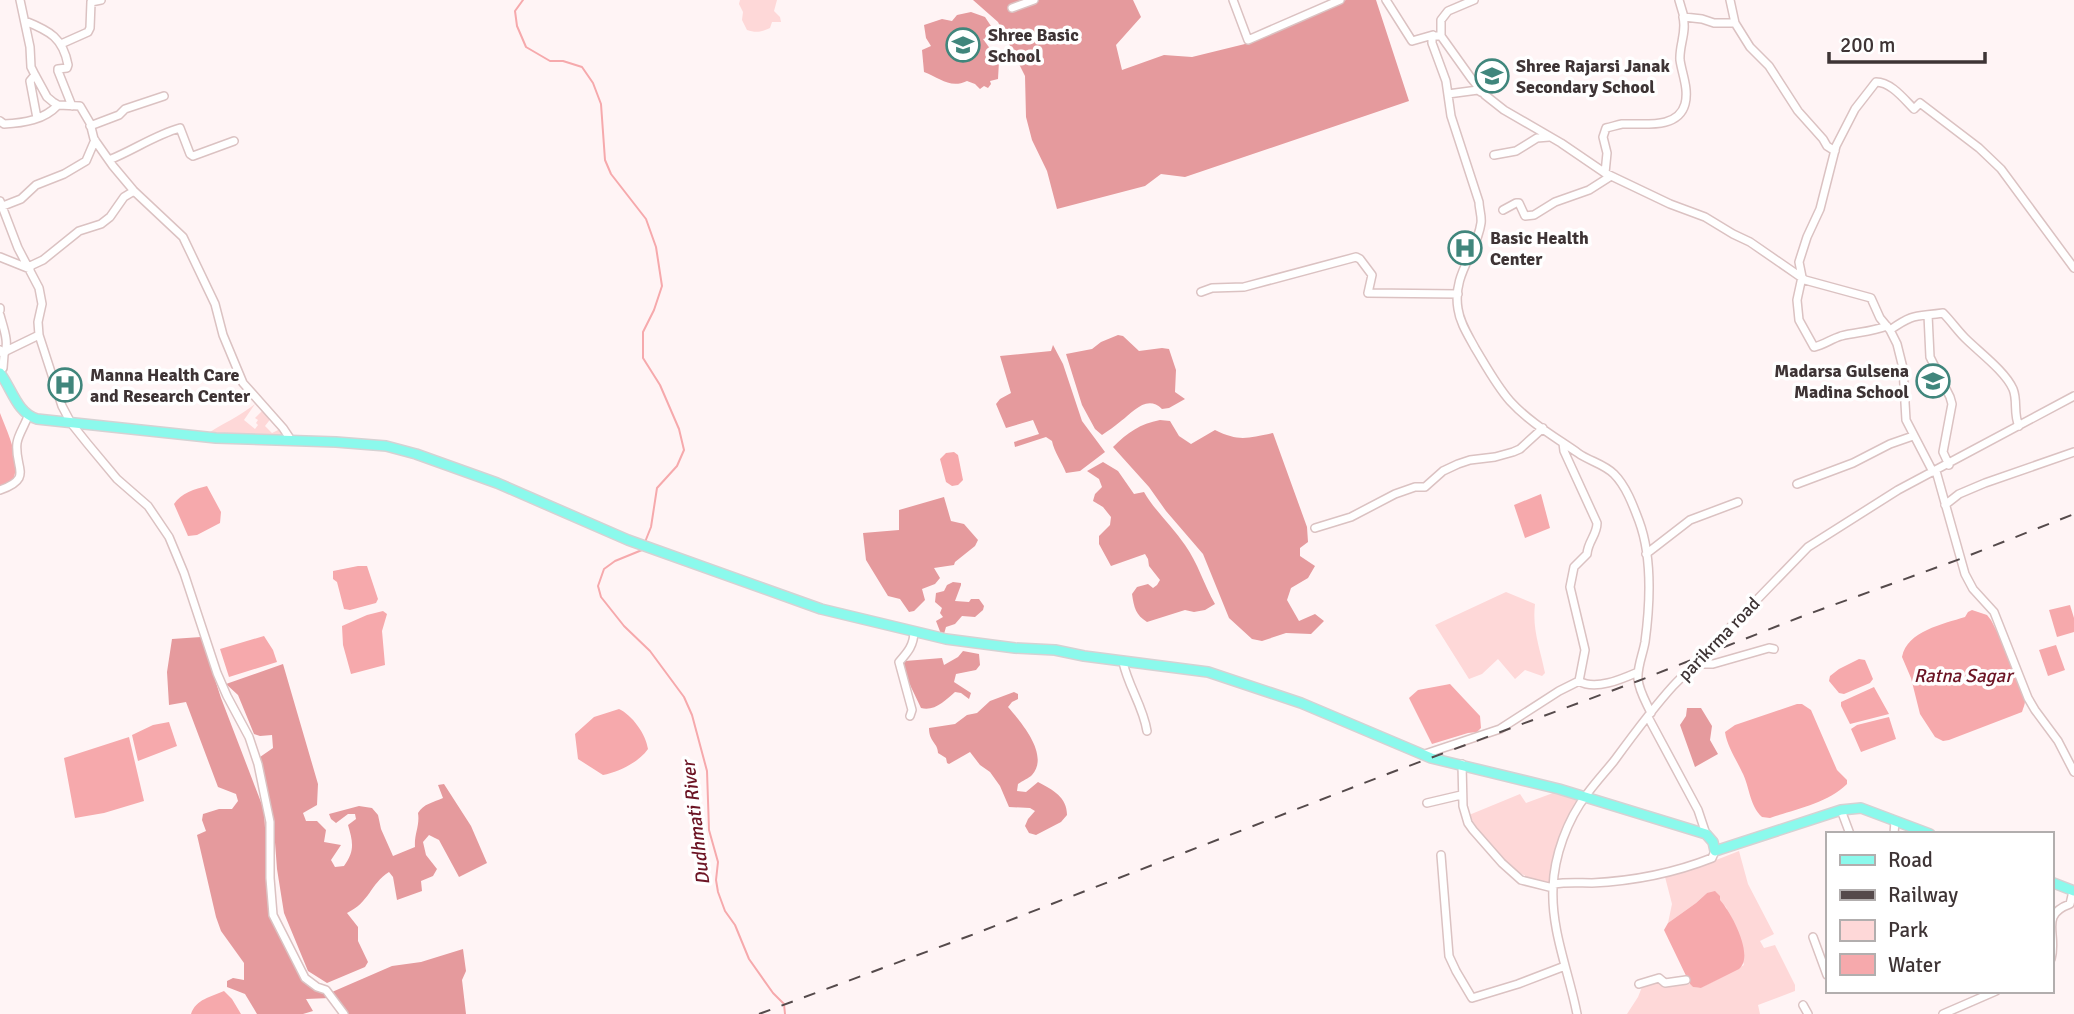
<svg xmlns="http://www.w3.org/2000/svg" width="2074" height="1014" viewBox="0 0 2074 1014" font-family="Signika,sans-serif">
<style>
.green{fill:#fed8d8}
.forest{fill:#e59a9d}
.water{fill:#f6a9ac}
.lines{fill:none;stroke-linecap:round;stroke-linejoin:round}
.stream{stroke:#f6a9ac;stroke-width:2}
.minor-casing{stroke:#dbc2c2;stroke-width:10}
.major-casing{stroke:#d5d2d3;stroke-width:12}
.minor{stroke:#fff;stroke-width:7}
.major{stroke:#8bf9ec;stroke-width:9}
.rail{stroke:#554a4b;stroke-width:2;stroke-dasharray:12 12;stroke-linecap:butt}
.labels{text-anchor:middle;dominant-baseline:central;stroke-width:7;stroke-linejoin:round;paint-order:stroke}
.poi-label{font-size:18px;font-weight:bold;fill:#3e3435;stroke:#fff;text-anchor:start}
.street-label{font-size:18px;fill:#3e3435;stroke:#fff}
.water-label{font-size:19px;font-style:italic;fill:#6c1424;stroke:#fff}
</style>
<rect width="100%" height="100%" fill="#fff4f5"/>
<path class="green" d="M740,0H777L774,11L780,17L781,22H772L770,28C761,32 756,33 747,30L742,20L743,12L739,4Z
M255,404L244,420L255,429L258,425L256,423L258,420L255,418L263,410L272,417L265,426L272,433L284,427L285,438L204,436C221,424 239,417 255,404Z
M1506,592L1535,604C1532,630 1540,648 1545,673L1542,676L1525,670L1515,679L1498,659L1482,674L1469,679L1435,625Z
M1553,793L1581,799L1564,824L1556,849L1550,885C1514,879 1487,844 1469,815L1520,794L1526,803Z
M1739,851L1748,884L1774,934L1760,941L1764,948L1775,945L1795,985V991L1758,1005L1760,1014H1627L1638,997L1642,987L1660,982L1666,987L1690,984L1693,987L1701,988L1744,965L1726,907L1707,893L1696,903L1668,923L1672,904L1664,873L1711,862Z"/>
<path class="forest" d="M973,0H1133L1141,17L1116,45L1122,70L1164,55L1192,57L1249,43L1346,0H1376L1409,101L1185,177L1161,174L1145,186L1057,209L1047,171L1032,140L1026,117L1025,76L998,22Z
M971,12L985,17L997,35L983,39L999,61L998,79L990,81L991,84L988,88L984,86L980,89L975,84L967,81C950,89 940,78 924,72L922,50L931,46L926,38L924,25L942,19L952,21L957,15Z
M1118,335L1123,336L1139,351L1162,348L1169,349L1176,370L1175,392L1185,399L1169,408L1162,409C1147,394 1133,412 1121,421C1115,426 1108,431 1102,435L1095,429L1082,405L1066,354L1092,349L1101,342Z
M1053,345L1063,364L1082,421L1105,452L1080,471L1066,473C1062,462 1054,452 1052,441L1046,437L1015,447L1014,442L1039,434L1033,420L1006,428L996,404L1000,399L1011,393L1000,356L1051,351Z
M1160,420L1170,421L1179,436L1191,444L1215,430C1239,442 1248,438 1273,433L1307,527L1308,542L1300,548V556L1315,566L1308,578L1291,588L1287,600L1299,621L1315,614L1324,621L1311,634L1286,633L1262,641L1252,639L1229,618L1203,554L1166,511L1149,487L1113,447C1128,432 1140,424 1160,420Z
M1103,462L1118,471L1134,494L1144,492C1155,511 1172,526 1185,545C1198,563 1204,585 1215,604L1205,610L1194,612L1185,610L1147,622C1136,615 1134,608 1132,594L1137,587L1148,584L1153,588L1157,585L1160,580L1149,566L1148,559L1145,554L1111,566L1099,544V536L1110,525L1111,517L1103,507L1093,501L1095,494L1102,487L1099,479L1087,471Z
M944,497L951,521L964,524L978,540L975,546L955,562L954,565L934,568L940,578L935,584L922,589L925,600L914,611L909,612L900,599L888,596L866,560L863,533L899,530V510Z
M953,582L961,583V585L955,601L969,602L971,599H979L984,606L983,610L975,617L962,616L955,624L946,627L944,634H941L936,621L943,617L940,613L942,608L935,602L936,593L944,591L947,585Z
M201,637L221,698L264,810L270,917L301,978L330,998L306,999L313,1011L303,1014H257L245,994L227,987V981L233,978L244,980V963L221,931L216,917L197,835L206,831L202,820L203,814L219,809H232L238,801L236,794L218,787L186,702L169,705L167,672L172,639Z
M963,651L979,654L980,665L976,670L956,674L954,682L971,693L969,699L961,693L955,692C946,700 934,712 921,708L901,666L905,661L942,658L944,665L958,657Z
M283,664L318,784L317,805L303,813L306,821H317L326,830L324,842L341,845L331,860L335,867L344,866C355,851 353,842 348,825L356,819L355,814H348L336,823L331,819L329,814L359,806L372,808L378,815L381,829L393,856L415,847C414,834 420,826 418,813C423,804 434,802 443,798L438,785L444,784L471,826L487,863L459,877L439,840L429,835L423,842L426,855L437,869L433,876L421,881L422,891L397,900L393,877L389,872C370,884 370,902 347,913L358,927V941L368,962L365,967L327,983L308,971L284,913L277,869L273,816L260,757L273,748L272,735L260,736L254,734L238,695L226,684Z
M1014,692L1018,694V699L1012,702L1008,707C1021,722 1050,755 1032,775C1029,778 1022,781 1018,784L1017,791L1026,792L1038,782C1053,790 1067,797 1067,815L1061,822L1036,835L1029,833L1025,826L1028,819L1035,811L1030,808L1009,807L1000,786L990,772L980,765L970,752L949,764L947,763L946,758L938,753C938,743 929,742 929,728L955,724L967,715L977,713L990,701Z
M1687,708H1701L1712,726L1710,740L1718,754L1695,767L1680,725L1686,716Z
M463,949L466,971L462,980L466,1014H346L332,992L392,966L421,962Z"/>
<path class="water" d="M0,413C8,434 21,459 13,481L0,488Z
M954,452L958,455L963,480L958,485L952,486L946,482L940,459L946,453Z
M207,486L221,512L220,523L197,535L188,536L174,504C181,493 195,489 207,486Z
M1541,494L1550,528L1525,538L1514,505Z
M358,566H367L378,599L376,603L350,610L344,609L337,582L333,579V571Z
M2070,605L2074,618V632L2057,637L2049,610Z
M1972,610L1987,615L1991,620C1999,636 2026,686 2025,701C2025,705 2023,708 2022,712L1949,740L1943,741L1935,737L1920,714L1911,678L1902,657C1907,631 1943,624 1965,617L1968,612Z
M383,611L387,614L382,631L385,665L351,674L343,645L342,626L367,615Z
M264,636L273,650L277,662L229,677L220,649Z
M2056,645L2065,670L2048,676L2039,650Z
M1859,659L1865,660L1873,679L1870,683L1844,694L1839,693L1829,681L1830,676L1839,669Z
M1450,684L1480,716L1481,728L1477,732L1468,733L1432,744L1409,698L1418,690Z
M1874,687L1889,714L1850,724L1841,706V702Z
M1797,704H1802L1811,710L1837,770L1847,780V784C1826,804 1796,809 1770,818L1762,817C1749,805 1750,787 1742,772C1736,759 1727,746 1725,732L1735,725Z
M619,709C632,715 646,734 648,749C639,762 619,772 603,775L578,759L575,734L594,717Z
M1889,717L1896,739L1861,752L1851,729L1857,725Z
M169,722L177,746L138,761L132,735L153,725Z
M129,737L144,801L104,813L75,818L64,758Z
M1715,891L1720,896V900C1731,912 1755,956 1739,969L1701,988L1693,987L1690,984L1664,930L1668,923L1696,903L1707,893Z
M224,991L232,999L241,1014H191C196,999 211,997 224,991Z"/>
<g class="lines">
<path class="stream" d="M523,0L515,11L517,26L526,47L550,61H563L582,67L593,83L601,104L605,160L611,174L646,219L656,247L662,286L654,310L643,332V358L660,385L679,429L684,450L677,466L657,488L651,527L645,542
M642,550L615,561L604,569L598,586L601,597L624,626L650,651L684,697L692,715L707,771L709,830L718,862L716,880L718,892L725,911L735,925L749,959L773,993L784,1004L785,1014"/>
<defs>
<path id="minor" d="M20,0L30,47L31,67L35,75L47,97L53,102L58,105L80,106L90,123L94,139L113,166L134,191L183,237L215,304L223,335L243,383L283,428L289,437V440
M1233,0L1248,40L1340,0
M1386,0L1412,41L1433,35
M1474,0L1448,11L1441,20V36L1471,78L1485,95L1504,110L1561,143L1605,173L1670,204L1705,217L1733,234L1750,242L1805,280L1871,298L1880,318L1890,330L1897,344L1903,368L1906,420L1933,472
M1679,0L1684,17L1702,19L1714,23H1735
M1730,0L1735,23L1750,47L1769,66L1798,111L1823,139L1827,146L1835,151
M1012,8L1034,0
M25,21C50,31 63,38 68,65L67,68L58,69V71L72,106
M1441,36H1432V43L1446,81L1451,116L1479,202C1479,209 1482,216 1481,223C1477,253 1452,274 1458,309C1460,323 1468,335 1475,348C1486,366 1496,385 1510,401C1529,422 1555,437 1578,453C1589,461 1604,464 1614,474C1626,486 1633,505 1639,521C1652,556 1650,605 1645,642C1643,654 1637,667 1638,679C1639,691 1646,702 1651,713
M61,44L88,32L90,28L91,2L101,0
M35,75L30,81L37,118
M1448,94L1478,90L1481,92
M0,121L4,124C24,123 44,120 58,105
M90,126L119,115L125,109L164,96
M1494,155L1516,151L1537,138L1549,137
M109,160C134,150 155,135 180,128L190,154L193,156L234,141
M1605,173L1607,153L1603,137L1606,128C1611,127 1617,125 1622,124C1642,123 1678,130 1685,104C1689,89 1682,74 1680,60C1679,45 1687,32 1683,17
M0,201L18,248L39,288L42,304L38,322L39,335L62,406L71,423L87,443L117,479L148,506L169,537L184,573L217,673L227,696L249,737L258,764L270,822V878L273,915L305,978L317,987L326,990L344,1014
M3,206L21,199L36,185L64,174L86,161L95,140
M1503,210L1516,203H1519L1525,216L1534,215L1555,202L1589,190L1611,176
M0,257L30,269
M28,267L43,260L79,231L101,224L110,217L124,197L134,191
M1201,292L1212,288L1244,287L1356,257L1360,259L1372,275L1368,293L1458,294
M0,308V310
M0,315C3,327 10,343 4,355
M1928,315L1930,357L1950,397L1952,404L1943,452L1949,465
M1887,326C1871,332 1857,332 1841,336C1831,339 1824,345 1814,347L1799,320L1797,300L1802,277L1799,262L1807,237L1820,209L1836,146L1855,109L1876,82C1891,82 1904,99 1914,109L1920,103L1979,148L2001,169L2074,268
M1890,330C1914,313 1915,317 1943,313C1951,321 1957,330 1965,338C1979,352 2005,371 2013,389C2018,401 2013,414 2019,426
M0,350L4,355L3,368L0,369
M6,351L39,335
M1563,443L1564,451L1597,523C1597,535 1588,541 1587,554L1574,567L1570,587L1585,650L1579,681C1595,691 1622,679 1638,672
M1936,471L1965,574L1973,589L1994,612L2028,698L2035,710L2058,741L2074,772
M1797,484L1853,463L1890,444L1913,436
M0,490C34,478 14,468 17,443C18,435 25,425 28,416
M1945,505L1959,494L1985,483L2074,452
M1315,528L1351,517L1395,494L1415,487H1425L1443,471L1458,464L1470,460L1495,457L1513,452L1520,449L1543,428
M1646,554L1690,520L1738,502
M1702,660L1704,664H1713L1769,648L1774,649
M1123,662C1128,686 1143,706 1147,731
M910,716L912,710L899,662C908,652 914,645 914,631
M1648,717L1698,810L1706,834
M1425,754L1500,729L1559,691L1579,681
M1462,764L1463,806L1468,823L1473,830L1502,863L1521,880L1553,888
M1427,803L1461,795
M1841,810L1850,834
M1894,834L1895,821
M1441,855L1449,956L1456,971L1472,998L1518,984L1565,966
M1554,884C1567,882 1579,883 1592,883C1633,881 1674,873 1712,858L1715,851
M1813,937L1827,975
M2051,959C2058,934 2039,915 2070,904L2073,891
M1639,984L1659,978L1665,983L1686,980
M1803,1005L1808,1014
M1577,1014C1569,972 1551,931 1553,888C1554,856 1567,820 1587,794C1595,783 1605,772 1614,761C1633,735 1652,709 1673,686C1687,671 1702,660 1714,644L1808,547L1898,490L2074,396
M1943,1014L1996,991"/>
<path id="major" d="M0,373C12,389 17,413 37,419L216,438L336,442L386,446L416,454L497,483L628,540L821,609L946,639L1015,648L1055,650L1084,656L1208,672L1301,703L1431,758L1559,789L1706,834L1713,842L1715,851L1841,810L1861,808L1930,834
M2051,882L2074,891"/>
</defs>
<use href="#minor" class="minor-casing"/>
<use href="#major" class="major-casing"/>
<use href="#minor" class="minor"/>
<use href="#major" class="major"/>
<path class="rail" d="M759,1014L969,936L1390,773L1638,681L1803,616L1960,559L2074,514"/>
</g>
<defs>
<symbol id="school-ring" viewBox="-11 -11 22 22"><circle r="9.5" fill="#fff" stroke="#40867c" stroke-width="1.5"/><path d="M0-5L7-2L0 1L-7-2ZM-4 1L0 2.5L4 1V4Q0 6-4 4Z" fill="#40867c"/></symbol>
<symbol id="hospital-ring" viewBox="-11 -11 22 22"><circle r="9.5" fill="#fff" stroke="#40867c" stroke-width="1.5"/><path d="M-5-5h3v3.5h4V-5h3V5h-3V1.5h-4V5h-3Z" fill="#40867c"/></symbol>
</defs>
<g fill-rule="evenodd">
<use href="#school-ring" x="944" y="26" width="38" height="38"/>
<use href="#school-ring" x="1473" y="57" width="38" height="38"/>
<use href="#hospital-ring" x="1446" y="229" width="38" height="38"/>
<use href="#school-ring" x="1914" y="362" width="38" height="38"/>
<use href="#hospital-ring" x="46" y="366" width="38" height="38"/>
</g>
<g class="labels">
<g class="poi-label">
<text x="988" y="35">Shree Basic<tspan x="988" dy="21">School</tspan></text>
<text x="1516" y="66">Shree Rajarsi Janak<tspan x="1516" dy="21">Secondary School</tspan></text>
<text x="1490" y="238">Basic Health<tspan x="1490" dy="21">Center</tspan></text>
<text x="1909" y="371" text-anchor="end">Madarsa Gulsena<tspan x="1909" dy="21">Madina School</tspan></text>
<text x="90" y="375">Manna Health Care<tspan x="90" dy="21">and Research Center</tspan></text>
</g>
<g class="street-label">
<text transform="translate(1719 639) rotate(-46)">parikrma road</text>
</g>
<g class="water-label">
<text x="1963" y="676">Ratna Sagar</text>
<text transform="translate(696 823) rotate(-97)">Dudhmati River</text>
</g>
</g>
<rect x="1826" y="832" width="228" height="161" fill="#ffffff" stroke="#b2aeae" stroke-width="2"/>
<rect x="1840" y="855" width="35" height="10" fill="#8bf9ec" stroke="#b2aeae" stroke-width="2"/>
<text x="1888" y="867" font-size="21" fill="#3e3435">Road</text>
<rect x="1840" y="890" width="35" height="10" fill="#554a4b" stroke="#b2aeae" stroke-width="2"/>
<text x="1888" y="902" font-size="21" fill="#3e3435">Railway</text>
<rect x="1840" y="920" width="35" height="21" fill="#fed8d8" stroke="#b2aeae" stroke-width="2"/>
<text x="1888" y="937" font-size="21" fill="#3e3435">Park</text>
<rect x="1840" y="954" width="35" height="21" fill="#f6a9ac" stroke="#b2aeae" stroke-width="2"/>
<text x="1888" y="972" font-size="21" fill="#3e3435">Water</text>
<path d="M1829 52v10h156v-10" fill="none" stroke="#3e3435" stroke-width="3.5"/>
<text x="1840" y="52" font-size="21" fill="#3e3435" stroke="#ffffff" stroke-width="5" paint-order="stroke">200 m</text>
</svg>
